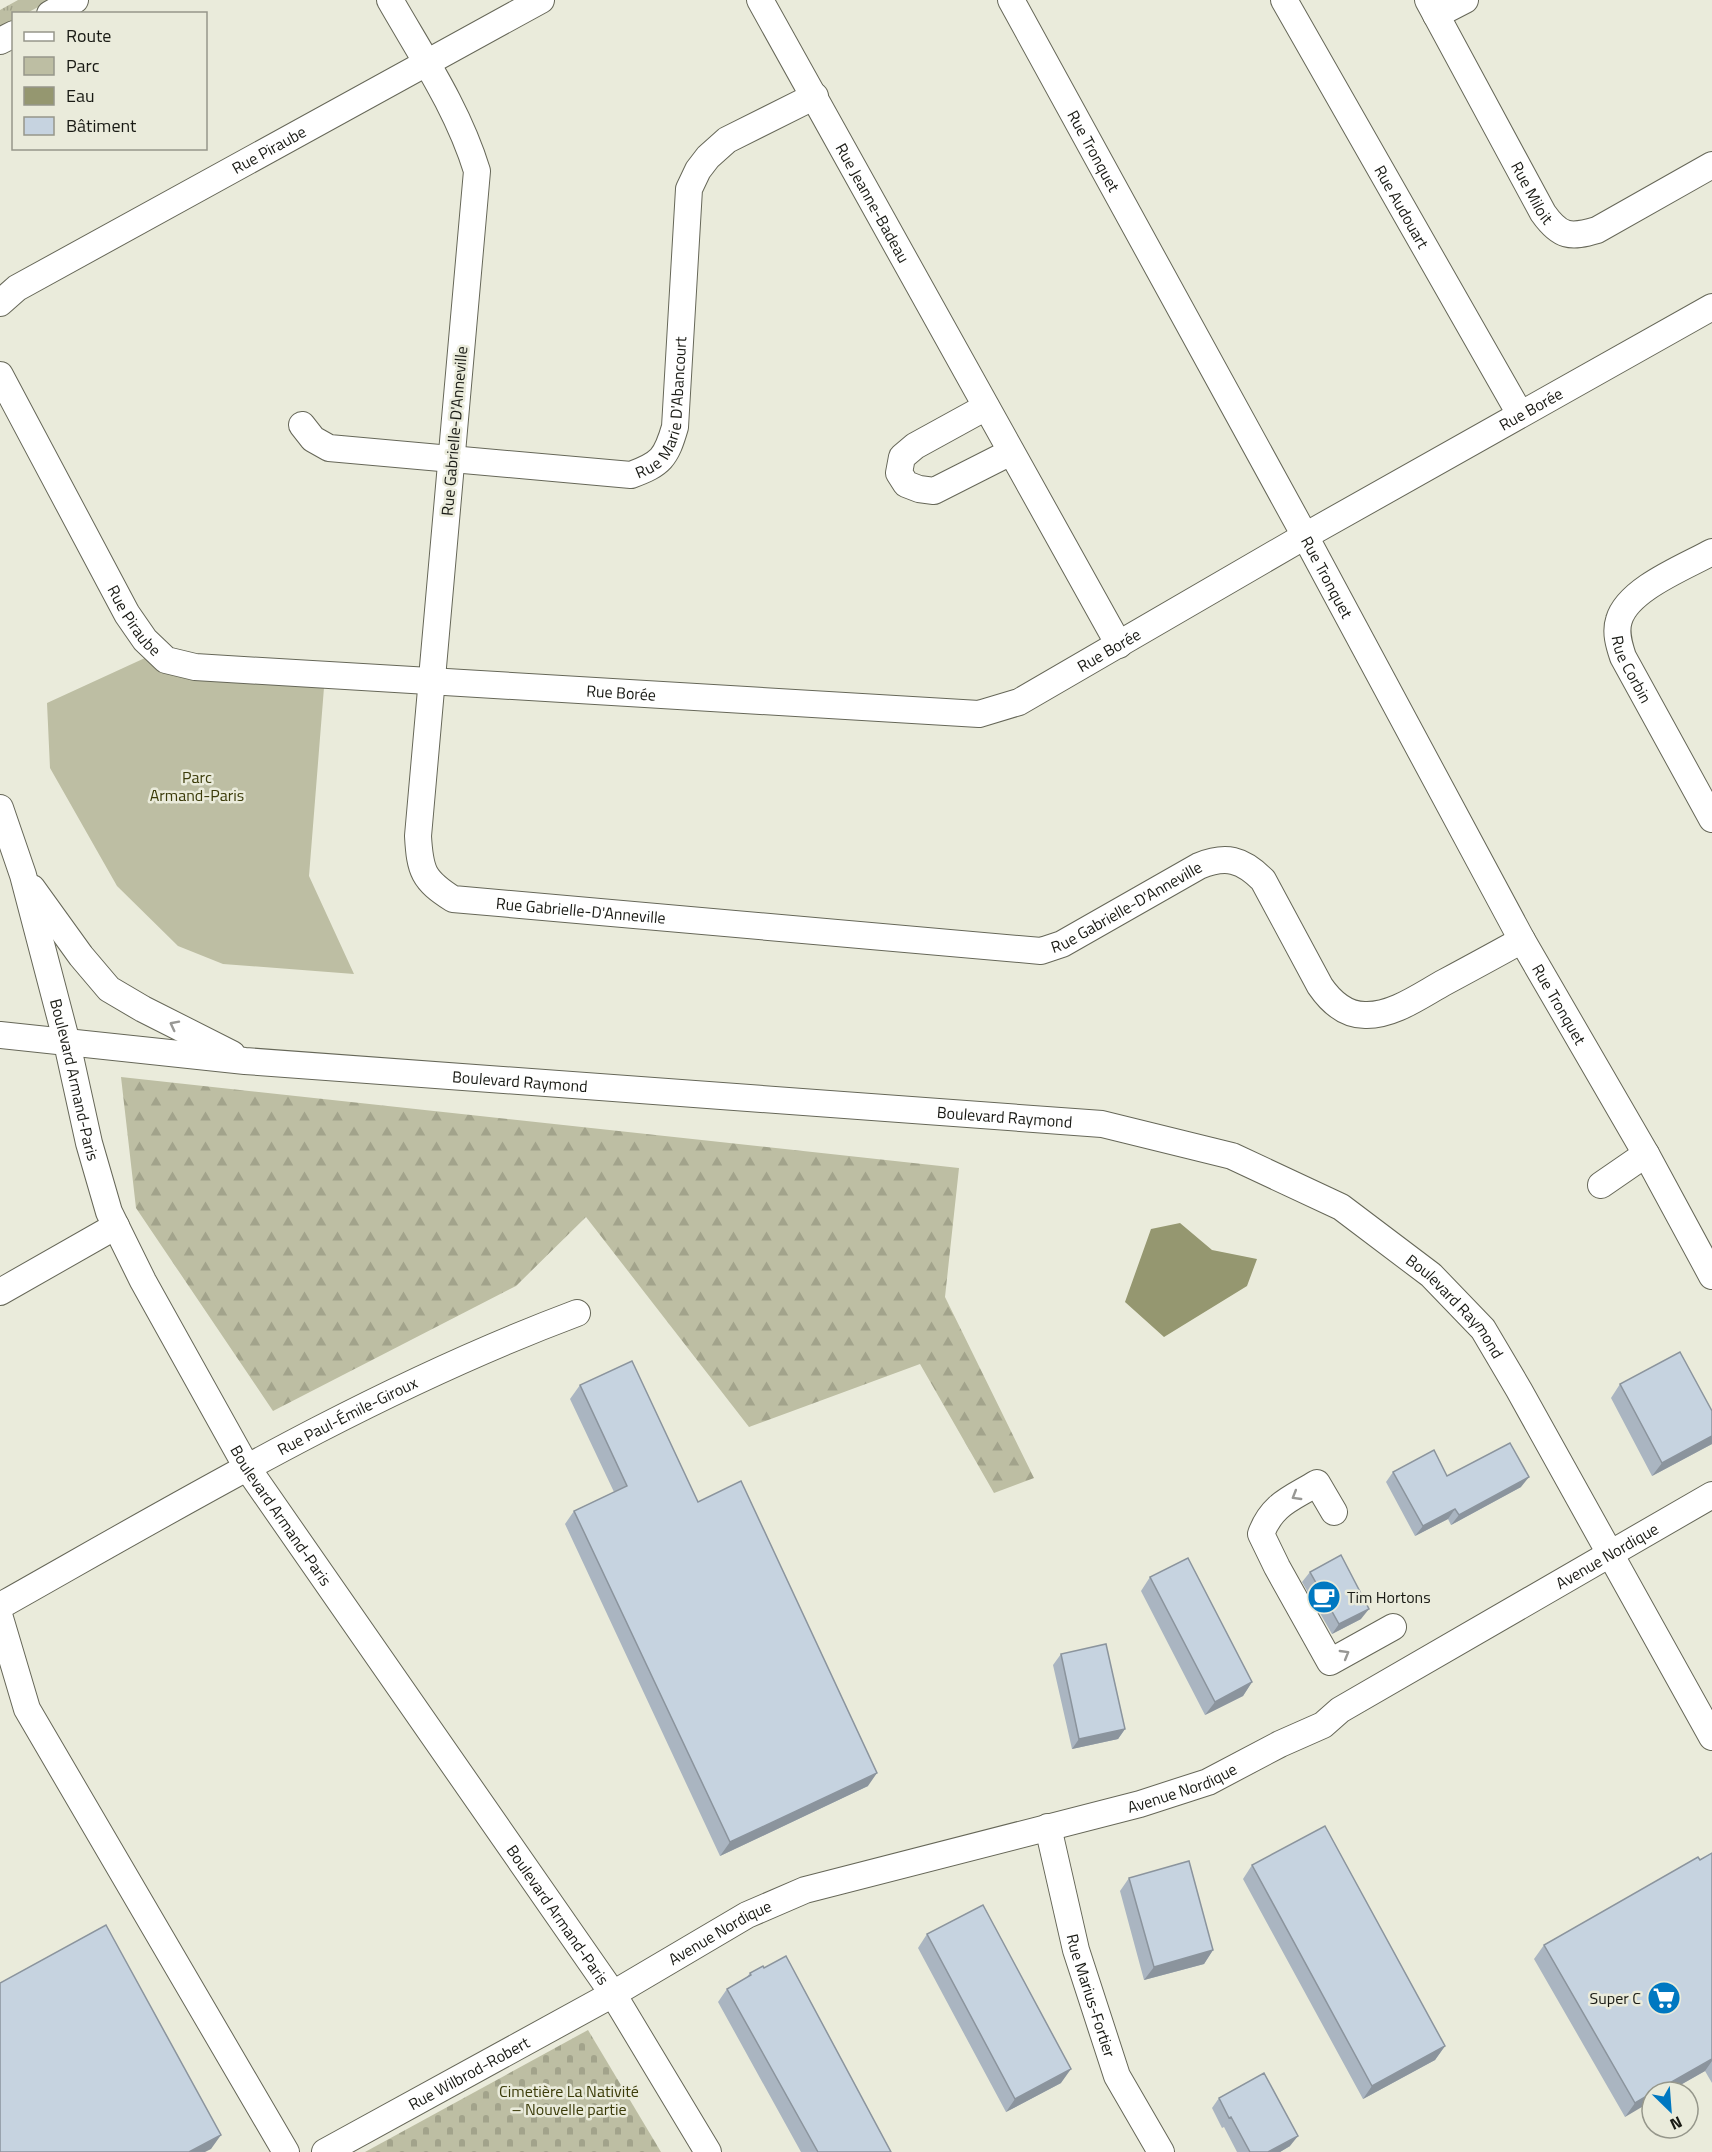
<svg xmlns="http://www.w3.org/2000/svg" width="1712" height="2152" viewBox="0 0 1712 2152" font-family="'Titillium Web',sans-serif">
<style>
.grass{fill:url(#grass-tufts)}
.forest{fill:url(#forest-firs)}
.cemetery{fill:url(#cemetery-stones)}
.green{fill:#bdbea3}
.water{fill:#959770}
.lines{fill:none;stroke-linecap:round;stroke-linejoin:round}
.minor-casing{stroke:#666758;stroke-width:28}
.minor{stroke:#fff;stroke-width:26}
.wall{fill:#aab5c1}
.shaded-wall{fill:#8b949d}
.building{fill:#c6d3e0;stroke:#8b949d;stroke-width:1.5}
.oneway{stroke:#989895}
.labels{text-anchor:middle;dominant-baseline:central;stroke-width:5;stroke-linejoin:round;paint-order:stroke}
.street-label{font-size:16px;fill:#191a14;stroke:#eaebdb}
.park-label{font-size:16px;fill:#3b3b09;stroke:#eaebdb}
.poi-label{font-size:16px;fill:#191a14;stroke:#eaebdb;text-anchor:start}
</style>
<defs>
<pattern id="grass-tufts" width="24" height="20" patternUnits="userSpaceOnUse" patternTransform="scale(1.5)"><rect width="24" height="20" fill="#bdbea3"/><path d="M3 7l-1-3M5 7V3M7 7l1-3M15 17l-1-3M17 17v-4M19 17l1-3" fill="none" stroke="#a2a38b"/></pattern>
<pattern id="forest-firs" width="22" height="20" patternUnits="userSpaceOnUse" patternTransform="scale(1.5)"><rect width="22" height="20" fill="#bdbea3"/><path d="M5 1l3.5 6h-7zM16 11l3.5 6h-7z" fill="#a2a38b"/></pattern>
<pattern id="cemetery-stones" width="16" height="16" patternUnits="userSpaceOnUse" patternTransform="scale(1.5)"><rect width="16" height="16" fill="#bdbea3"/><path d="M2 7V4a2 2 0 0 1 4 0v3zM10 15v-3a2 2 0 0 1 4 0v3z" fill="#a2a38b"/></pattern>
</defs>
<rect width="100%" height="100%" fill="#eaebdb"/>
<path class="grass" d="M18,0H51L27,13L14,14L13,21L0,29V10Z"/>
<path class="forest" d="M121,1077L959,1168L945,1297L1034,1478L994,1493L920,1364L749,1427L586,1217L516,1286L273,1411L136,1208Z"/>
<path class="cemetery" d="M588,2030L661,2152H365Z"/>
<path class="green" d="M158,652L325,675L309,876L354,974L223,964L178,946L117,886L50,768L47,703Z"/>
<path class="water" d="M1180,1223L1212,1250L1257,1259L1247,1286L1164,1337L1125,1302L1151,1229Z"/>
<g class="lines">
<defs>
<g id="minor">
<path id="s1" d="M390,0C422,56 458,109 477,171L418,836C420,871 423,880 453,899L1041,951L1062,944L1199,866C1226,855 1242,859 1263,880L1320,986C1331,1002 1345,1015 1365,1015C1393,1016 1421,995 1445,982C1471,968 1497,954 1522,940"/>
<path id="s2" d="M760,0L1119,645"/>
<path id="s3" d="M1011,0L1305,536L1522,940L1646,1154L1712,1276"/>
<path id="s4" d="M1284,0L1520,414"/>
<path id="s5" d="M1428,0L1543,213C1560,237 1570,238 1597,230L1712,165"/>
<path d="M50,14L75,0"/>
<path d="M1436,15L1465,0"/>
<path d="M0,41L14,34"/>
<path id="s6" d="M0,303L17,288L541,0"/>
<path id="s7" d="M0,375L127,614L145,640L166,660L195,667L979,714L1019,702L1305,536L1712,307"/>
<path d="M986,407L915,446L902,457L899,473L906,484L919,489L934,491L1011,452"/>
<path id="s8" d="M302,425L313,439L329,448L631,475C661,464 666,458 675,427L689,189L698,170L708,157L727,140L815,96"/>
<path id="s9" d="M1712,552C1685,567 1628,589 1619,620C1615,632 1619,645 1623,657L1712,819"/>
<path id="s10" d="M0,808L23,875L67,1043L89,1143L109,1212L143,1281L246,1466L613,1994L708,2152"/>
<path d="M32,888L81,956L109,989L143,1009L232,1054"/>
<path id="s11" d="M0,1035L245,1061L1102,1124L1232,1156L1341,1207L1431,1275L1483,1329L1519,1390L1712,1737"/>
<path d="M1601,1185L1646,1154"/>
<path d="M0,1292L116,1226"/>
<path d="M1334,1512L1317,1483C1291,1499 1272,1504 1261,1534L1277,1567L1330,1662L1393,1627"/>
<path id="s12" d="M0,1606C188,1500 374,1389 577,1313"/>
<path d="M0,1618L27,1709L286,2152"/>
<path id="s13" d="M1048,1827L1076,1950L1117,2076L1161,2152"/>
<path id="s14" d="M325,2152L613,1994L747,1915L805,1890L1140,1804L1208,1782L1280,1744L1323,1725L1340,1710L1712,1495"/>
</g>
</defs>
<use href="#minor" class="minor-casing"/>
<use href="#minor" class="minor"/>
</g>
<path class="wall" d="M1620,1384L1712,1436V1444L1652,1476L1611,1398Z
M580,1385L698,1502L868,1786L720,1856L565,1524L574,1511L614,1492L570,1399Z
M1393,1472L1447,1476L1521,1487L1451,1525L1448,1519L1415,1536L1386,1482Z
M1310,1572L1361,1619L1332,1634L1302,1582Z
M1150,1577L1252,1682L1243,1696L1205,1715L1141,1591Z
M1061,1654L1125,1729L1118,1739L1072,1749L1053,1665Z
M1712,1853V2083L1705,2071L1668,2092H1652L1625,2117L1534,1959L1544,1945Z
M1252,1865L1445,2046L1435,2060L1363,2099L1243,1879Z
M1129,1878L1213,1950L1204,1964L1144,1980L1120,1891Z
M927,1934L1061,2083L1006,2112L918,1948Z
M750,1973L891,2152H801L718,2002L727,1989L746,1978Z
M1219,2098L1290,2146L1280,2152H1237L1224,2127L1222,2128L1212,2108Z"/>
<path class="shaded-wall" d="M1712,1436V1444L1652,1476L1662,1463Z
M1529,1477L1521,1487L1451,1525L1459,1515Z
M1455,1509L1448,1519L1415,1536L1423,1526Z
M1369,1609L1361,1619L1332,1634L1339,1624Z
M1252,1682L1243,1696L1205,1715L1215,1702Z
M1125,1729L1118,1739L1072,1749L1079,1739Z
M877,1773L868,1786L720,1856L730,1842Z
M1213,1950L1204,1964L1144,1980L1154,1967Z
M1445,2046L1435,2060L1363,2099L1372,2086Z
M1712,2059V2061L1705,2071L1668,2092H1654Z
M1071,2069L1061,2083L1006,2112L1015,2099Z
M1652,2093V2101L1625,2117L1635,2103Z
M221,2135L211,2149L205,2152H189Z
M1298,2136L1290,2146L1280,2152H1268Z"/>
<path class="building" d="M1680,1352L1712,1411V1436L1662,1463L1620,1384Z
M632,1361L698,1502L741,1481L877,1773L730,1842L574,1511L627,1486L580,1385Z
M1510,1443L1529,1477L1459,1515L1455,1509L1423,1526L1393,1472L1434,1450L1447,1476Z
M1341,1555L1369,1609L1339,1624L1310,1572Z
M1188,1558L1252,1682L1215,1702L1150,1577Z
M1106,1644L1125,1729L1079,1739L1061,1654Z
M1325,1826L1445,2046L1372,2086L1252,1865Z
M1712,1853V2059L1654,2092H1652V2093L1635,2103L1544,1945L1698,1857L1700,1860Z
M1189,1861L1213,1950L1154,1967L1129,1878Z
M983,1905L1071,2069L1015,2099L927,1934Z
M106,1925L221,2135L189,2152H0V1983Z
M786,1956L891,2152H818L727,1989L751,1975L750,1973L763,1966L764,1968Z
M1264,2073L1298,2136L1268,2152H1250L1231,2117L1229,2118L1219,2098Z"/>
<defs><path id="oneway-chevron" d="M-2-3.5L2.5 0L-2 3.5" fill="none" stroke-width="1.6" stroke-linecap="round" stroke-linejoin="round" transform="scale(1.5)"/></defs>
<g class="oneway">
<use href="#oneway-chevron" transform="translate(174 1025) rotate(-153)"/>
<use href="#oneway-chevron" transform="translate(1296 1496) rotate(149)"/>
<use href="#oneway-chevron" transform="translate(1345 1654) rotate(-30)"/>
</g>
<defs>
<symbol id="cafe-disc" viewBox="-11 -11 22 22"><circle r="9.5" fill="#0078c1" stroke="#eaebdb"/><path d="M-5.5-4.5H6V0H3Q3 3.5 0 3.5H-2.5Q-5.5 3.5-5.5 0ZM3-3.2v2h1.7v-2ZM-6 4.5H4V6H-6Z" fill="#fff"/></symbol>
<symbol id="supermarket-disc" viewBox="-11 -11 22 22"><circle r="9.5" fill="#0078c1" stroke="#eaebdb"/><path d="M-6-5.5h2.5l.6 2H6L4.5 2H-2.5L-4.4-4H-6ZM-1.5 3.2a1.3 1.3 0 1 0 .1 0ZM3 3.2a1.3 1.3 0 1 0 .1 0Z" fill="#fff"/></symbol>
</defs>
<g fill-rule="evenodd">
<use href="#cafe-disc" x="1305" y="1578" width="38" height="38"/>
<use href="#supermarket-disc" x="1645" y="1979" width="38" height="38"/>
</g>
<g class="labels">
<g class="street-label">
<text stroke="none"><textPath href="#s6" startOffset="310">Rue Piraube</textPath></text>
<text stroke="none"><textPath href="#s3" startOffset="172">Rue Tronquet</textPath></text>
<text stroke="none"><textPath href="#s5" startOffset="219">Rue Miloit</textPath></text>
<text stroke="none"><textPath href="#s2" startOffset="232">Rue Jeanne-Badeau</textPath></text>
<text stroke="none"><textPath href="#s4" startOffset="238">Rue Audouart</textPath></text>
<text stroke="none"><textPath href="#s8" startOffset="422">Rue Marie D'Abancourt</textPath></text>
<text stroke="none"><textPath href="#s7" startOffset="1778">Rue Borée</textPath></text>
<text transform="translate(454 431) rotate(-85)">Rue Gabrielle-D'Anneville</text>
<text stroke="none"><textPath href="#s3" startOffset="658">Rue Tronquet</textPath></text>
<text stroke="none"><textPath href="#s7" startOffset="280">Rue Piraube</textPath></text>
<text stroke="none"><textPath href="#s7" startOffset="1292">Rue Borée</textPath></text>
<text stroke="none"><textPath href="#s9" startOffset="170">Rue Corbin</textPath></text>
<text stroke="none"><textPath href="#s7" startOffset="788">Rue Borée</textPath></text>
<text stroke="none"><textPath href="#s1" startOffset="1623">Rue Gabrielle-D'Anneville</textPath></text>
<text stroke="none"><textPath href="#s1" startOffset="1065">Rue Gabrielle-D'Anneville</textPath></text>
<text stroke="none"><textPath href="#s3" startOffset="1144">Rue Tronquet</textPath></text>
<text stroke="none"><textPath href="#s10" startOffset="282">Boulevard Armand-Paris</textPath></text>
<text stroke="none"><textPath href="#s11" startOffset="522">Boulevard Raymond</textPath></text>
<text stroke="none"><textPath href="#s11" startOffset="1008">Boulevard Raymond</textPath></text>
<text stroke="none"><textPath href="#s11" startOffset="1512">Boulevard Raymond</textPath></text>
<text stroke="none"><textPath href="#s12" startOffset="396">Rue Paul-Émile-Giroux</textPath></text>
<text stroke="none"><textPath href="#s10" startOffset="768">Boulevard Armand-Paris</textPath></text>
<text stroke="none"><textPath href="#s14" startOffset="1424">Avenue Nordique</textPath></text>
<text stroke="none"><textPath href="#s14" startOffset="938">Avenue Nordique</textPath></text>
<text stroke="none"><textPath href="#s10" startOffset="1254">Boulevard Armand-Paris</textPath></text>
<text stroke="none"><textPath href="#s14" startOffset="452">Avenue Nordique</textPath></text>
<text stroke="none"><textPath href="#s13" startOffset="174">Rue Marius-Fortier</textPath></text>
<text stroke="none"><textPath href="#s14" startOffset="164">Rue Wilbrod-Robert</textPath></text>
</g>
<g class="park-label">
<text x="197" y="777">Parc<tspan x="197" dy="18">Armand-Paris</tspan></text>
<text x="569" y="2091">Cimetière La Nativité<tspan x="569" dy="18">– Nouvelle partie</tspan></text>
</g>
<g class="poi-label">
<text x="1347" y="1597">Tim Hortons</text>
<text x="1641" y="1998" text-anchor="end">Super C</text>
</g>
</g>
<rect x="12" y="12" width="195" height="138" fill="#eaebdb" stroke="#96978b" stroke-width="1.5"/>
<rect x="24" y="32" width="30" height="9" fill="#ffffff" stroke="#96978b" stroke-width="1.5"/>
<text x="66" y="42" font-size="18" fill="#191a14">Route</text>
<rect x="24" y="57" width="30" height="18" fill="#bdbea3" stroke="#96978b" stroke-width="1.5"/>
<text x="66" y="72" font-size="18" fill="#191a14">Parc</text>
<rect x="24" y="87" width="30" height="18" fill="#959770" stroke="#96978b" stroke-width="1.5"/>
<text x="66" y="102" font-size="18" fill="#191a14">Eau</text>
<rect x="24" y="117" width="30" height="18" fill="#c6d3e0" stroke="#96978b" stroke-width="1.5"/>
<text x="66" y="132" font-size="18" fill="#191a14">Bâtiment</text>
<g transform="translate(1670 2110) rotate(155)"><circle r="28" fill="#eaebdb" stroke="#96978b" stroke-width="1.5"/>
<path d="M0-4.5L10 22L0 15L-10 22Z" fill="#0078c1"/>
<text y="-9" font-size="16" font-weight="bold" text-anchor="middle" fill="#191a14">N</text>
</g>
</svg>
